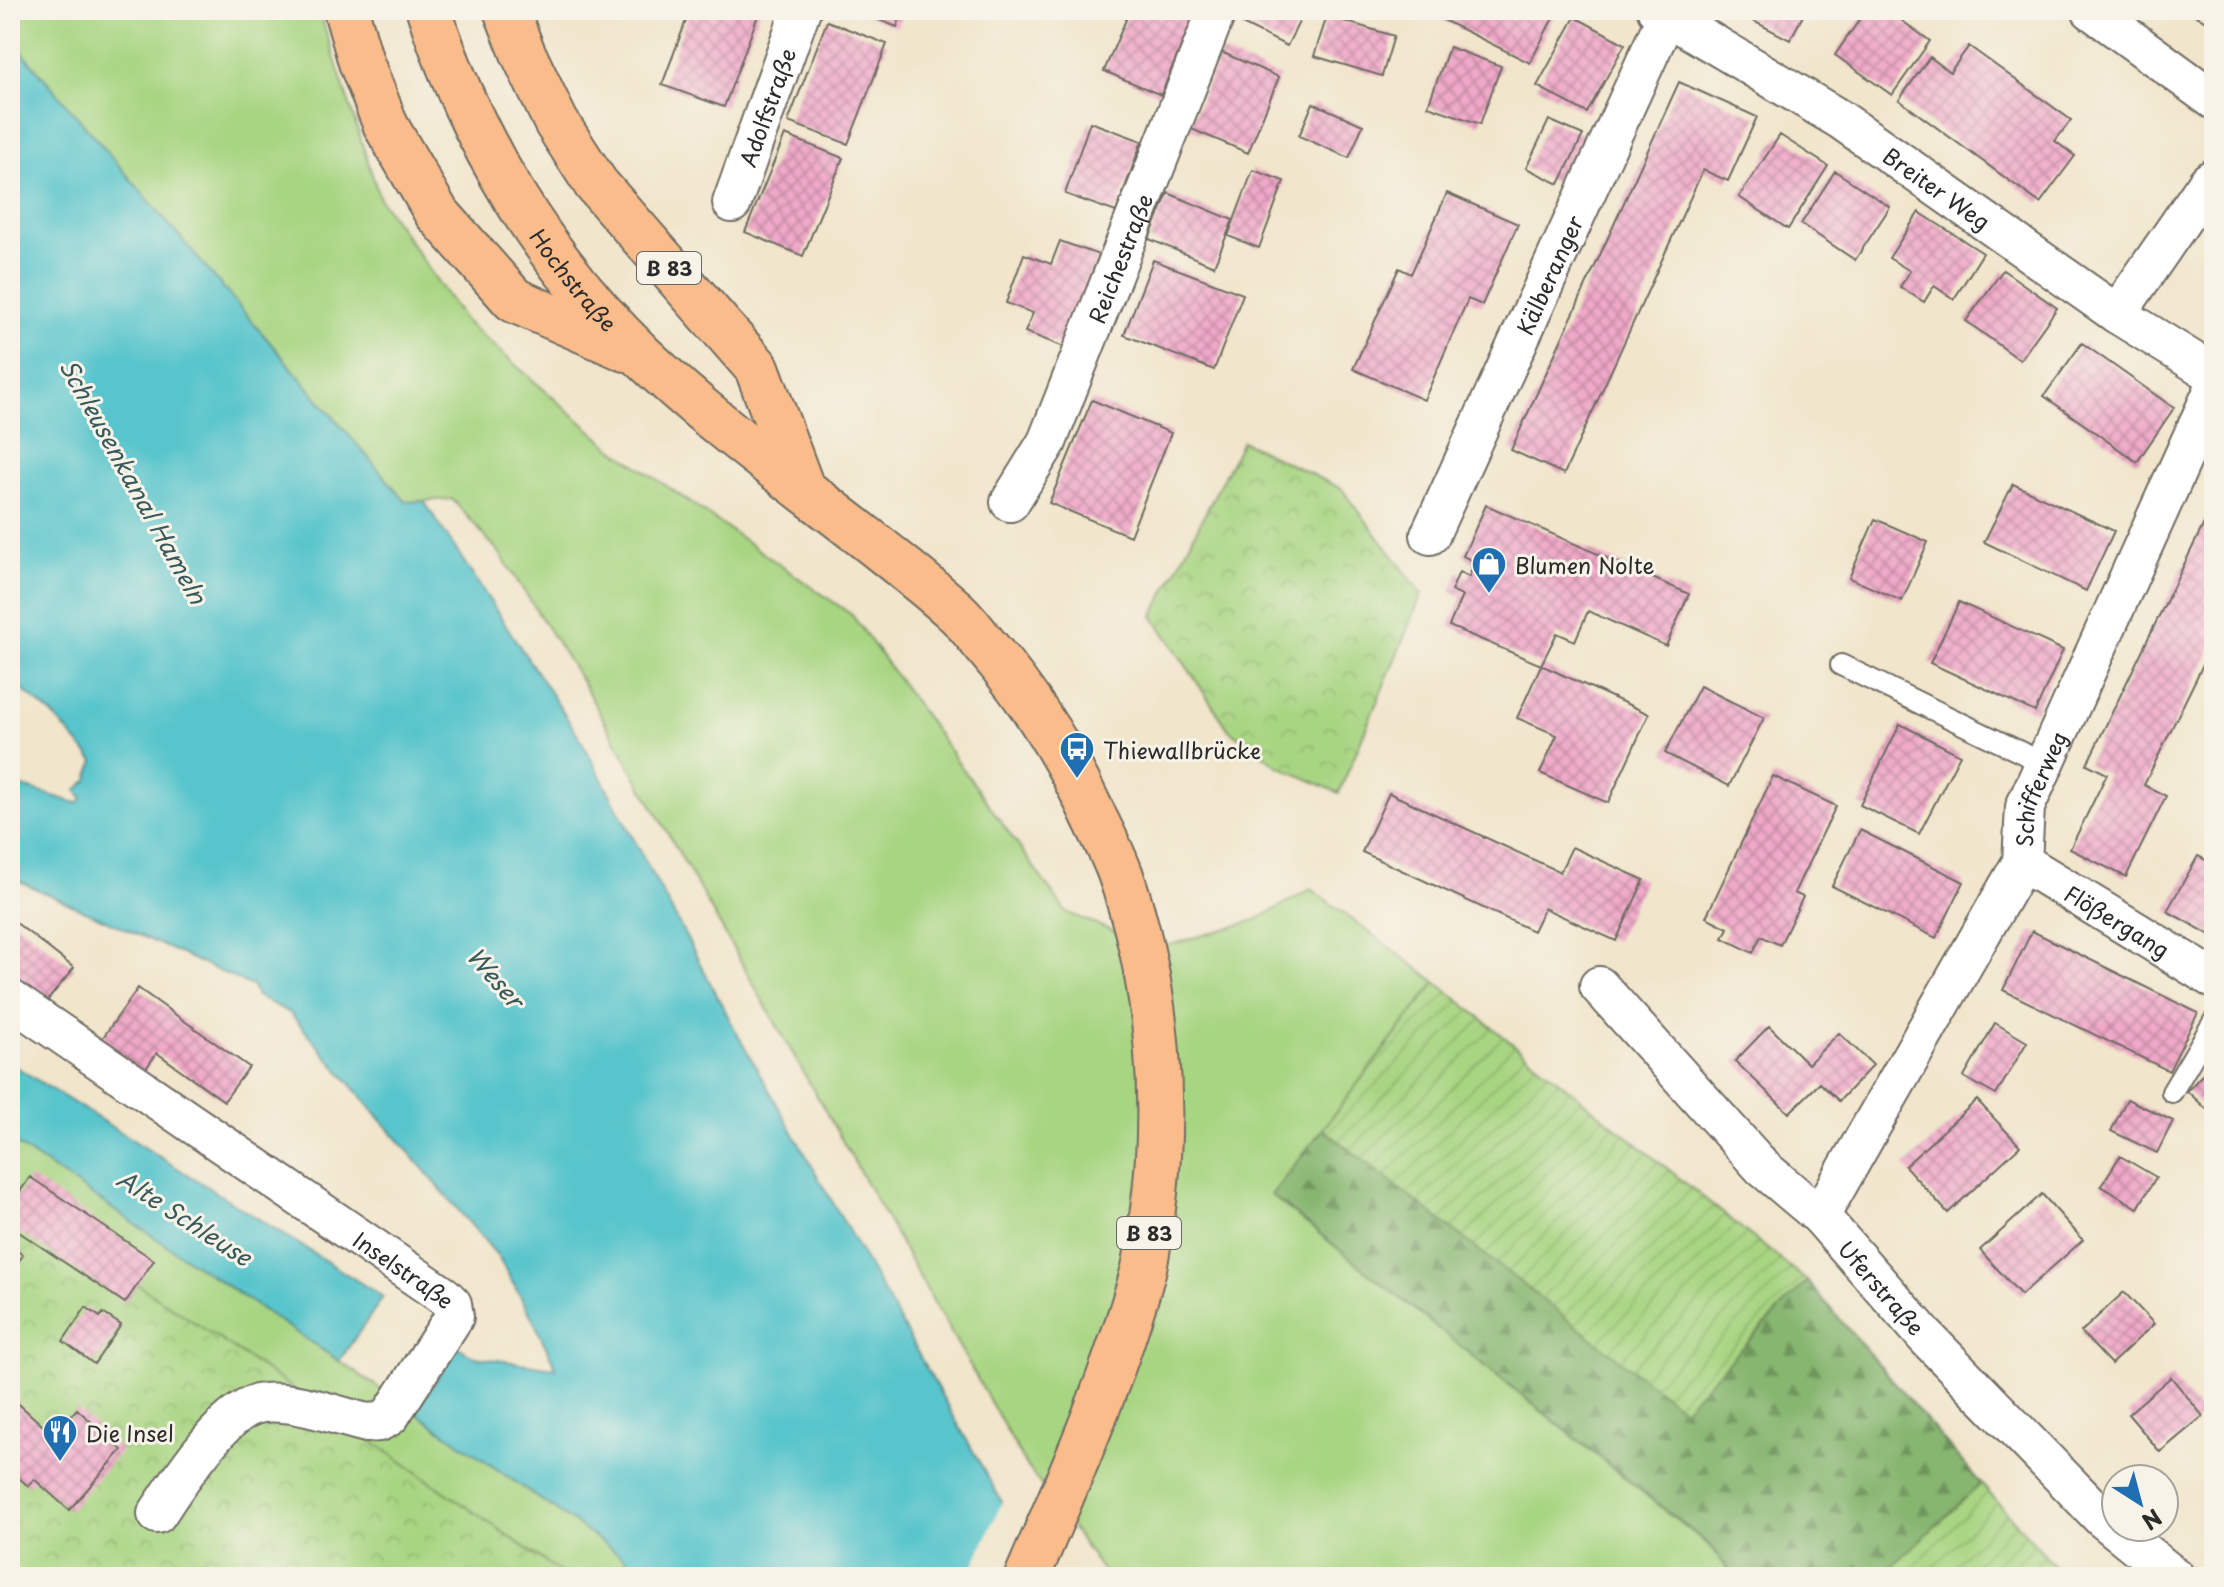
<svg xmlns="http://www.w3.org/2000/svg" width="2224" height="1587" viewBox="0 0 2224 1587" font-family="'Playpen Sans',sans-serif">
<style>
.grass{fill:#a8d582;stroke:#6a8056;stroke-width:2}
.forest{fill:url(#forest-firs);stroke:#58704e;stroke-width:2}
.park{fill:url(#park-crowns);stroke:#6a8056;stroke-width:2}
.garden{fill:url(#garden-furrows);stroke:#6a8056;stroke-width:2}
.water{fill:#58c5cc;stroke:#42787c;stroke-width:2}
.pier{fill:#f1e5cb}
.building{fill:url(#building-cross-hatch)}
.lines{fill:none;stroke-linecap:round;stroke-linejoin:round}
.service-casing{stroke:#706c63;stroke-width:24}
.minor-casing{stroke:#706c63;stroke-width:42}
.primary-casing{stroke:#706c63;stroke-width:48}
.service{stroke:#fff;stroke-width:20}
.minor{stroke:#fff;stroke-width:38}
.primary{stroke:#f9bc8a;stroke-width:44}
.labels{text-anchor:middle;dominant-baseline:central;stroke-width:6;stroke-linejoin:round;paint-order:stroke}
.shield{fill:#f7f3e8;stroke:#686764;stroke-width:2}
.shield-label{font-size:20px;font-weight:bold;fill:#2b2b2b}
.street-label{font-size:22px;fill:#2b2b2b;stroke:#f7f3e8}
.poi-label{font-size:22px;fill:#2b2b2b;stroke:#f7f3e8;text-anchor:start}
.water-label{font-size:24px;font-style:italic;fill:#38595b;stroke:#f7f3e8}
</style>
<defs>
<pattern id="forest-firs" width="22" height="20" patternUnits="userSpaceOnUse" patternTransform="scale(2)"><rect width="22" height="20" fill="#86b670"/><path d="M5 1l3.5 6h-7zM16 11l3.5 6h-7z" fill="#6e945c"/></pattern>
<pattern id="park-crowns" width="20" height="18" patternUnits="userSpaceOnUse" patternTransform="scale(2)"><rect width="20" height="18" fill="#a8d582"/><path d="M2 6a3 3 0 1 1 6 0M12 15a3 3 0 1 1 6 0" fill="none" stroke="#91b770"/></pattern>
<pattern id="garden-furrows" width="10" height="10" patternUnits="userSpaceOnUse" patternTransform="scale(2)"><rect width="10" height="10" fill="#a8d582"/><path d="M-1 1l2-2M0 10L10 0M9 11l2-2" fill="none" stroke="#91b770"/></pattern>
<pattern id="building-cross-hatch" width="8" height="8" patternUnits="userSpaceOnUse" patternTransform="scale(2)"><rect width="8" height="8" fill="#f0a9c9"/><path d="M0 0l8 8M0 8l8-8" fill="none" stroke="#c38aa3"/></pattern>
</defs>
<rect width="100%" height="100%" fill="#f7f3e8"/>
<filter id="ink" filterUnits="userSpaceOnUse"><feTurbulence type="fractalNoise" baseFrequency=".0125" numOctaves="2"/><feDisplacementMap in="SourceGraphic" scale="16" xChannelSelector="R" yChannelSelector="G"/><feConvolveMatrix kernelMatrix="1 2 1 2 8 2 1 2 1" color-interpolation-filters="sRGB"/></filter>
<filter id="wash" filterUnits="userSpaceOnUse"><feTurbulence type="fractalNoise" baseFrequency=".006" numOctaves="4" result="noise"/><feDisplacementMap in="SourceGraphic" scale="32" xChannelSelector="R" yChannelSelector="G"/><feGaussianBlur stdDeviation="1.8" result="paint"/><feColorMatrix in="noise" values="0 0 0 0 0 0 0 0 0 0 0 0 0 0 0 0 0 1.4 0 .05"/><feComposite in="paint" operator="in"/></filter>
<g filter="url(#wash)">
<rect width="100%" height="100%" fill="#f1e5cb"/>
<path class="grass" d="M10,10H319L380,199L465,321L609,446L852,615L1066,912L1156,949L1256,920L1311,889L1436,982L1272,1195L1712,1548L1733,1577H1107L1025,1463L581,680L499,552L452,499L406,502L10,38Z
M10,1140L415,1412L652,1577H10Z"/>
<path class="forest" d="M1323,1129L1683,1408L1807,1281L1981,1484L1880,1577H1733L1712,1547L1271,1195Z"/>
<path class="park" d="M1242,441L1342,489L1422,594L1339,793L1278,766L1229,730L1153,616Z
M10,1199L388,1452L567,1577H10Z"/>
<path class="garden" d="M1436,982L1807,1281L1683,1409L1323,1129Z
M1981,1484L2065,1577H1880Z"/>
<path class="water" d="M10,38L406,502L424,501L580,738L738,1035L999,1497L1050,1577H652L415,1412L458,1347L475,1357L556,1368L532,1317L497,1255L290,1013L257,996L252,986L10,877V783L76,803L81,801L82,797L76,790L88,780L94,761L52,714L19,687L10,673Z
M10,1063L383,1297L339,1361L10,1140Z"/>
<path class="pier" d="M1004,1497L1054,1575V1577H969Z"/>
<g id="blocks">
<path class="building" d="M690,10H760L724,107L662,85Z
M853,10H903L897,27Z
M1130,10H1196L1161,95L1104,71Z
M1236,10H1305L1287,46L1232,19Z
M1441,10H1557L1530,63L1437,17Z
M1732,10H1806L1790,40Z
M1866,10H1887L1930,41L1892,95L1835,55Z
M2185,10H2214V25Z
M1327,16L1394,36L1382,76L1314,56Z
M1575,17L1625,44L1587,113L1537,86Z
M827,21L887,44L848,144L788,122Z
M1969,46L2071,120L2055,141L2075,156L2040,203L1899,100L1930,57L1950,72Z
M1449,47L1501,66L1480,124L1428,106Z
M1221,52L1279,77L1248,153L1189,128Z
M1679,82L1757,117L1728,181L1703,170L1564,474L1511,450Z
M1313,103L1363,125L1349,158L1299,136Z
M1549,120L1583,135L1559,184L1526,168Z
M1090,122L1142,141L1116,212L1065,194Z
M785,135L843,158L803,256L745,232Z
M1780,135L1828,166L1788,229L1739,197Z
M1253,170L1284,181L1259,248L1228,236Z
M1835,171L1890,207L1855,260L1801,224Z
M1168,193L1233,220L1214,266L1149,239Z
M1447,193L1518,224L1482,305L1468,299L1424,400L1353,369L1399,268L1411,274Z
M1919,212L1983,253L1954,299L1934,286L1924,302L1900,287L1910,271L1889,258Z
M1060,241L1099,255L1064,347L1025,332L1033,313L1006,303L1024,254L1051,264Z
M1153,260L1243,294L1214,370L1124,335Z
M2003,270L2057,308L2020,360L1966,321Z
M2082,343L2174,408L2137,462L2044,396Z
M1092,400L1171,433L1130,536L1049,503Z
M2013,484L2114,531L2086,591L1984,542Z
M2214,503V642L2144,785L2166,796L2126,877L2070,849L2107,774L2087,764Z
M1486,505L1689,594L1666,646L1588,611L1575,641L1557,633L1541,665L1449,626L1462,596L1451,591L1459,572L1469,577L1475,562L1463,556Z
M1875,519L1928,542L1902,601L1849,578Z
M1959,602L2063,650L2035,712L1930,663Z
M1541,665L1649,714L1608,803L1540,773L1557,735L1517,718Z
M1700,686L1764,718L1729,786L1665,753Z
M1900,724L1960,755L1919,834L1860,805Z
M1773,776L1836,806L1794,893L1803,897L1780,945L1761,936L1753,953L1723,938L1728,928L1706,917Z
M1389,793L1560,872L1572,847L1644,880L1616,941L1544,908L1533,931L1362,852Z
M1860,830L1964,882L1936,938L1832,886Z
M2198,856L2214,864V937L2167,911Z
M10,918L74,968L43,1006L10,980Z
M2032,931L2198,1013L2169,1071L2003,990Z
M138,988L249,1067L224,1101L157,1053L142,1074L99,1043Z
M1995,1023L2027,1042L1996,1095L1964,1077Z
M1769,1026L1808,1064L1839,1033L1873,1065L1839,1101L1820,1083L1789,1113L1735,1061Z
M2214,1062V1116L2187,1091Z
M2127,1099L2173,1121L2157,1153L2111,1131Z
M1977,1100L2020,1146L1948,1213L1905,1166Z
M2120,1156L2156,1177L2138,1208L2101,1186Z
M30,1177L154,1260L125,1303L10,1226V1206Z
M2042,1194L2083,1240L2021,1295L1980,1250Z
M10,1246L23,1255L10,1274Z
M2124,1292L2154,1324L2111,1364L2081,1332Z
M86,1307L100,1317L103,1313L121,1325L94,1364L63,1341Z
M2171,1377L2203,1416L2160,1452L2128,1414Z
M10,1396L53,1435L77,1409L122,1450L69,1510L34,1479L28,1486L18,1477L10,1485Z"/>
</g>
</g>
<g filter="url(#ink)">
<use href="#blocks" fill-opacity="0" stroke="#706c63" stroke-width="2"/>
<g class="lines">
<defs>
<path id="service" d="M1841,665L2045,764
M2172,1092L2214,1021"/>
<g id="minor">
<path id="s1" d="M1657,10L1841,120L2117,314L2214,374"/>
<path d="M2091,10L2214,100"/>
<path id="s2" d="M732,203L801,10"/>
<path d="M2117,314L2208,182L2214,178"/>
<path id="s3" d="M1010,502L1047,442L1217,10"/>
<path id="s4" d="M1430,535L1667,15"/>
<path id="s5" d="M2022,862L2214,979"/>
<path id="s6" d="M1599,986L1763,1168L1820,1216L1925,1336L2103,1519L2175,1577"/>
<path id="s7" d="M10,999L444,1296L452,1304L454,1317L390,1416L379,1422L367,1423C334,1415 297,1400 263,1403C226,1406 176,1485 157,1514"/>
<path id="s8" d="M1820,1216L2022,862L2025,807L2214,389"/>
</g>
<g id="primary">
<path d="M346,10L361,62L386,126L436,212L514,300L626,349"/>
<path id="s9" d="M429,10C470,140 544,261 642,356C738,448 853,521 953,609C965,619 974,632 984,644C1027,694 1062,748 1090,808C1100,830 1113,853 1121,876C1158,984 1168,1104 1152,1217C1149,1235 1148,1254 1143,1272C1114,1377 1070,1477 1027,1577"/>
<path d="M506,10L523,53L556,122L596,184L757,368L802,488"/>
</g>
</defs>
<use href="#service" class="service-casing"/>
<use href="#minor" class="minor-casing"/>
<use href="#primary" class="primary-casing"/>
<use href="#service" class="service"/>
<use href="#minor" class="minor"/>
<use href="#primary" class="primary"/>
</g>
</g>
<defs>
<symbol id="shop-pin" viewBox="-11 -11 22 30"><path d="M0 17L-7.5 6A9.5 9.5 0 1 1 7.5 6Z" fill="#1f6fb2" stroke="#f7f3e8"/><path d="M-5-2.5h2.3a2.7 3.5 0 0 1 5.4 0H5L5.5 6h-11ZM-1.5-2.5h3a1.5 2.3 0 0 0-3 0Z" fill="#fff"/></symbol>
<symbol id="bus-pin" viewBox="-11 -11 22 30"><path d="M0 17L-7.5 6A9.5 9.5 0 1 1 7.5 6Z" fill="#1f6fb2" stroke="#f7f3e8"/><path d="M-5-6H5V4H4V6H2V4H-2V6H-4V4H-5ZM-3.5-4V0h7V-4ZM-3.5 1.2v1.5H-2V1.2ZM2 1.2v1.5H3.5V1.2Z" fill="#fff"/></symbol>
<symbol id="restaurant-pin" viewBox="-11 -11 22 30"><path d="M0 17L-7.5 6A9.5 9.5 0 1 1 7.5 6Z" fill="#1f6fb2" stroke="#f7f3e8"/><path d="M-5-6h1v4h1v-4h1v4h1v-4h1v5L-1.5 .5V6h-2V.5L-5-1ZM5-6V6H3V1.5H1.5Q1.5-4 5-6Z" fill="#fff"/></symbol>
</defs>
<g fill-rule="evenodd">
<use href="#shop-pin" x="1469" y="544" width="40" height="54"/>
<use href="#bus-pin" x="1057" y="729" width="40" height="54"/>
<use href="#restaurant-pin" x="40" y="1412" width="40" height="54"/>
</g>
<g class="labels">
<g class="shield">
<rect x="637" y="252" width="64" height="32" rx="6"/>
<rect x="1117" y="1217" width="64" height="32" rx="6"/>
</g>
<g class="shield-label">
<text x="669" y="268">B 83</text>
<text x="1149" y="1233">B 83</text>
</g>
<g class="street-label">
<text stroke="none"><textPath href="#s2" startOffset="102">Adolfstraße</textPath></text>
<text stroke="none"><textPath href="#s1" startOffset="332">Breiter Weg</textPath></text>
<text stroke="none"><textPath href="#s3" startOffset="268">Reichestraße</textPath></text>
<text stroke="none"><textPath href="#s4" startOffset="286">Kälberanger</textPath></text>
<text stroke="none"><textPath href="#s9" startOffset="308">Hochstraße</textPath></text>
<text stroke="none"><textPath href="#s8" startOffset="484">Schifferweg</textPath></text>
<text stroke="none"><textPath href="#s5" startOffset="112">Flößergang</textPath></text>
<text stroke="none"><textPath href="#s7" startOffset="478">Inselstraße</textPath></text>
<text stroke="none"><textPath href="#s6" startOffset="414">Uferstraße</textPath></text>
</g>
<g class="poi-label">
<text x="1515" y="564">Blumen Nolte</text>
<text x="1103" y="749">Thiewallbrücke</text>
<text x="86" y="1432">Die Insel</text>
</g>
<g class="water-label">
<text transform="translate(134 481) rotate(61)">Schleusenkanal Hameln</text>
<text transform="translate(496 977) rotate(49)">Weser</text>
<text transform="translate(185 1217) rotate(33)">Alte Schleuse</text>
</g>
</g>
<rect width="2224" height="1587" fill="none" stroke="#f7f3e8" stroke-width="40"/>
<g transform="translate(2140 1503) rotate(144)"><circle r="38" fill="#f7f3e8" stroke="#a5a39c" stroke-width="2"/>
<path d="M0-6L14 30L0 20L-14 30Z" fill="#1f6fb2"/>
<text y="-12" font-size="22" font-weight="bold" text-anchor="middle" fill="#2b2b2b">N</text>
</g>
</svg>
